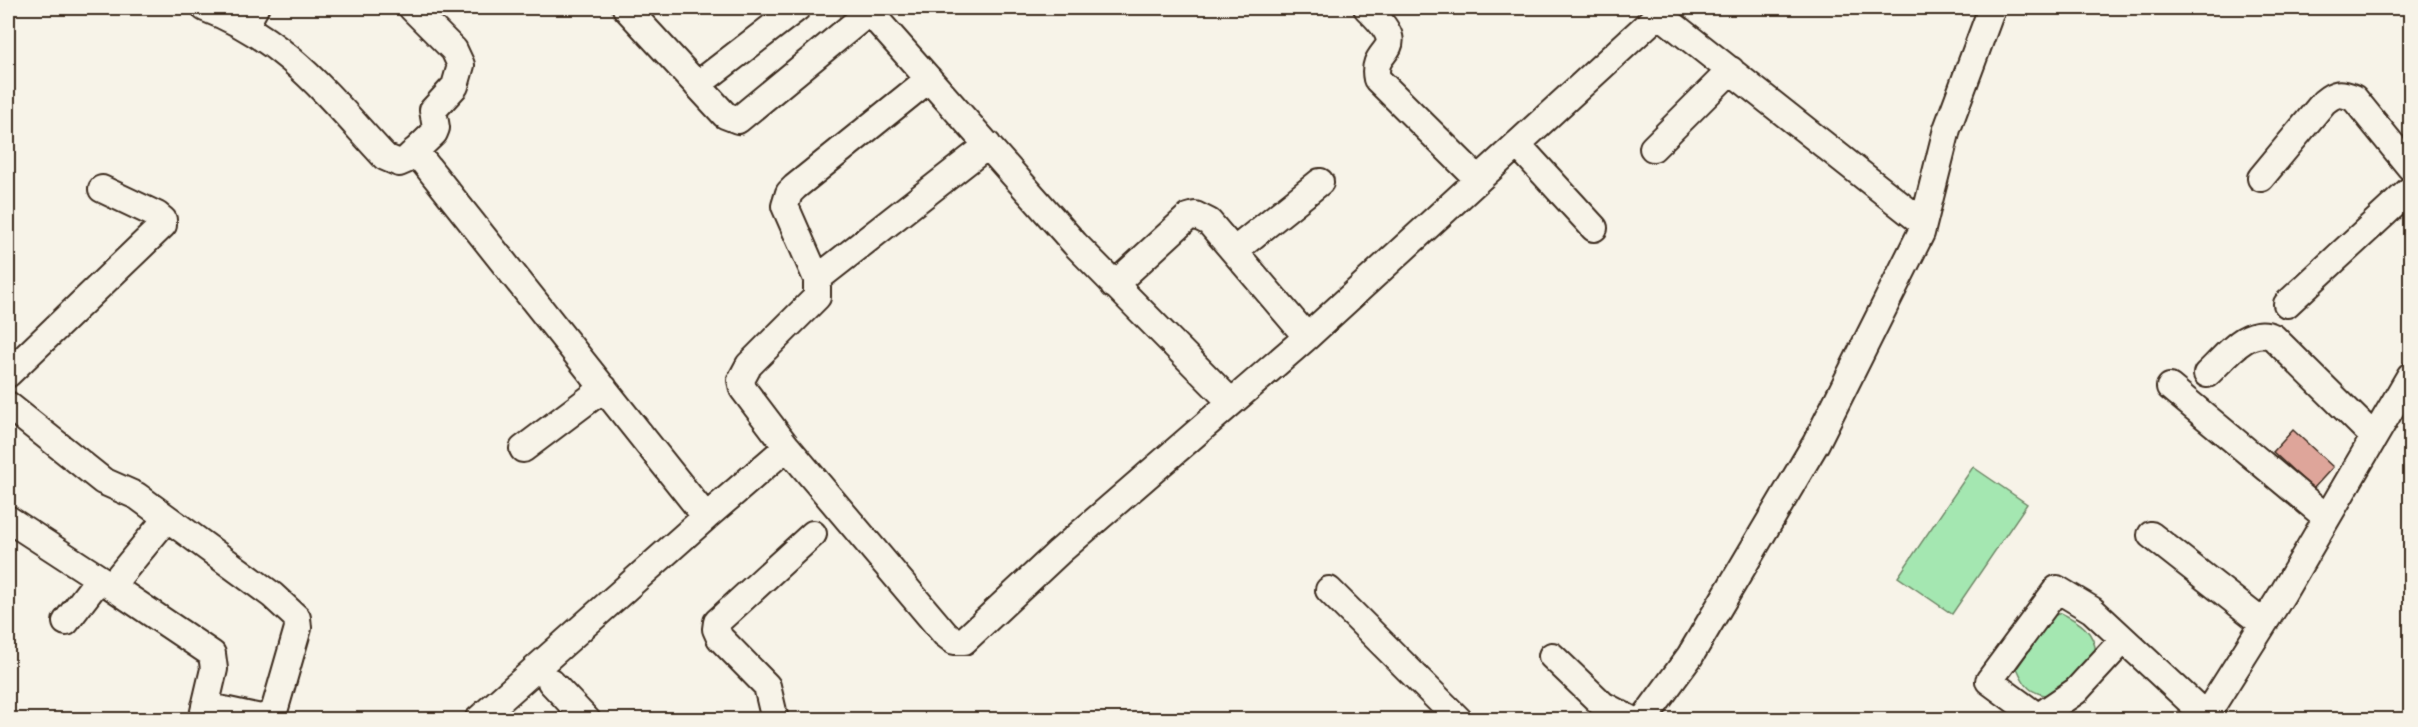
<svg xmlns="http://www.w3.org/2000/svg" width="2418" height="727" viewBox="0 0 2418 727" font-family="Kalam,sans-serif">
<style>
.green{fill:#a4e7b1;stroke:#708868;stroke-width:1.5}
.building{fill:#dea59a;stroke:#3b2a1e;stroke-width:1.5}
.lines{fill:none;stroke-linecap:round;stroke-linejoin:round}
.minor-casing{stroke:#3b2a1e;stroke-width:30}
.minor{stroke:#f7f3e8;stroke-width:26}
</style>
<rect width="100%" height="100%" fill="#f7f3e8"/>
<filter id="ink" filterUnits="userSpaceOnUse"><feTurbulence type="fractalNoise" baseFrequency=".0167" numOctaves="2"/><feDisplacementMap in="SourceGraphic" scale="12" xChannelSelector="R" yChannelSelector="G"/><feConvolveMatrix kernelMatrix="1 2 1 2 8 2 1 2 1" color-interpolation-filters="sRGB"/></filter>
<g filter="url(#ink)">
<path class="green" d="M1973,467L2027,504L1952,614L1898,577Z
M2061,613C2080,622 2094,631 2096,653L2050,696C2030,693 2025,687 2017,668L2053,616Z"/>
<path class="building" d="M2293,430L2333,467L2313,489L2273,452Z"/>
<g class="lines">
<defs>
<path id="minor" d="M205,8C286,39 328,96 385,157L399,163L406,160L434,133L436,128L433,110L455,86L461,65L454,50L412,8
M626,8L725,115L738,120L874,8
M866,8L1075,244L1231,402
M1367,8C1416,55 1369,44 1377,79L1478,179
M1666,8L1659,14L1923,223
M245,26L255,8
M697,85L797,8
M1517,144L1594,228
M1653,148L1731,70
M415,151L706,517L478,720
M2261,178L2324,102C2335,93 2340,92 2354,98L2410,167
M1234,251L1320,182
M817,279L988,145
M1114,285L1188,217L1195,215L1209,222L1307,337
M2287,304L2410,190
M8,374L163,225V220L157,215L102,189
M2207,374C2224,359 2247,325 2273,337L2373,436
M2170,387L2326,517
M8,405L103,481L137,496L167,518L111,586L212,654L214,669L202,720
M787,447L743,389L741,380L749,365L817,297V279L785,206L789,193L795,187L929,79
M523,449L604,388
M706,517L787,447L945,634L954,641H964L1059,552L1307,337L1659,14
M167,518L272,595L297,618L298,628L275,708L269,715L261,718L205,706
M8,519L111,586
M2151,535L2263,623
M1329,590L1459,720
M66,622L99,579
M2123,640L2076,691L2038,717L1989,681L2057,589L2092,610L2205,715
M1552,656L1603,705L1632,720
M551,682L587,720
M775,720L767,686L720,638L716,629L717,622L813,534
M1643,720L1690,656L1816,443L1921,233L1947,129L1992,8
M2203,720L2283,593L2410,376"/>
</defs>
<use href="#minor" class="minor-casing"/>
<use href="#minor" class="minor"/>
</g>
</g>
<rect width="2418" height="727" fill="none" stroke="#f7f3e8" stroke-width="30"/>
<rect x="15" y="15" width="2388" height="697" fill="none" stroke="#3b2a1e" stroke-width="2" filter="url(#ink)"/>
</svg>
